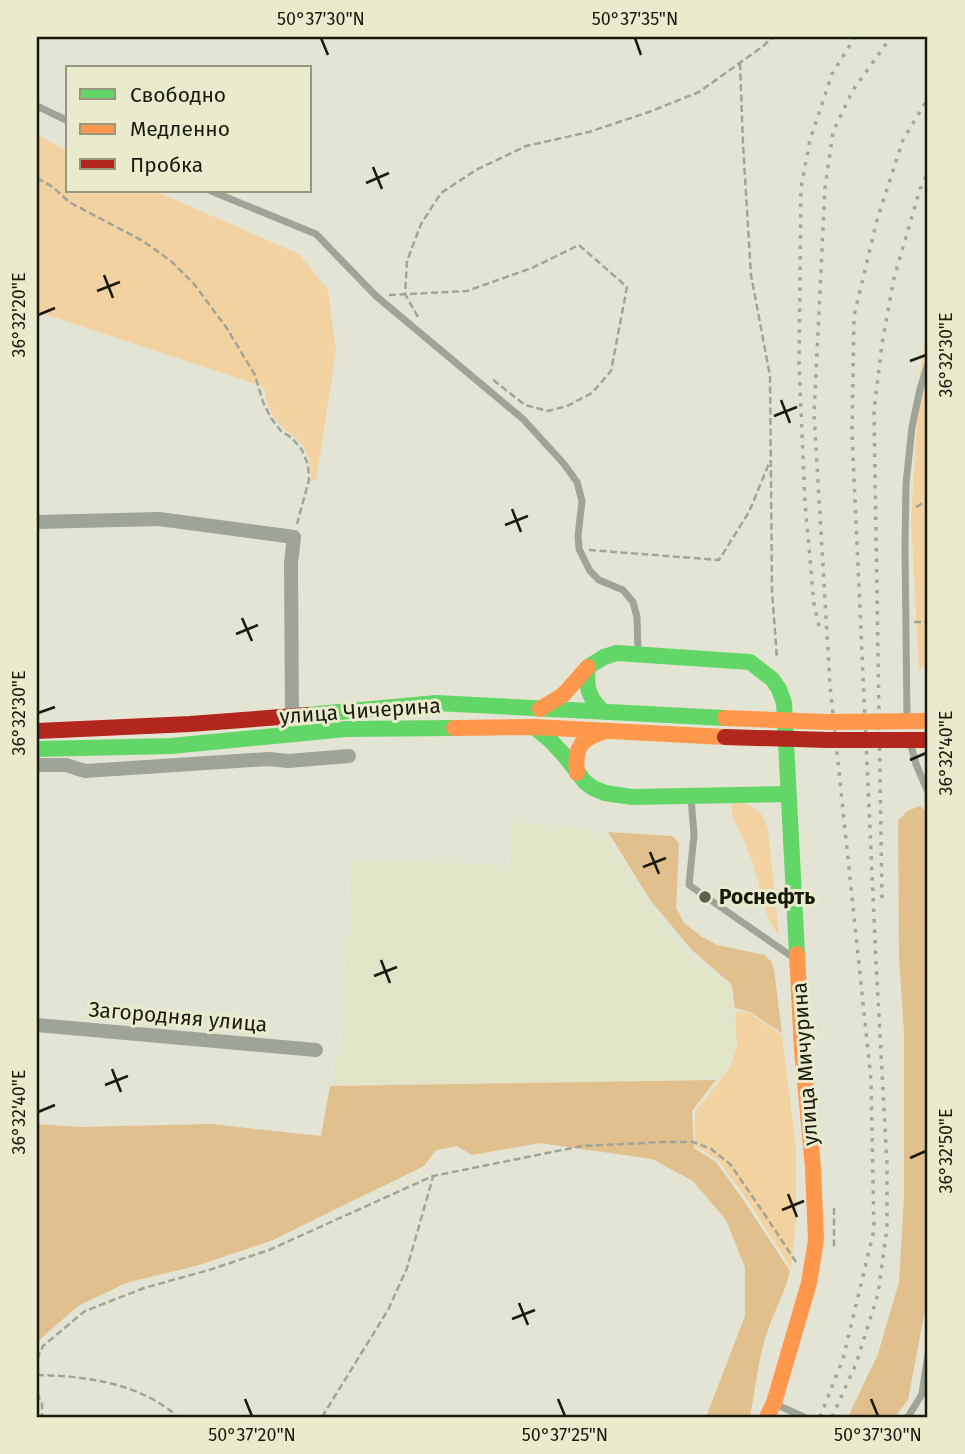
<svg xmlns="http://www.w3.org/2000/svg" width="965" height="1454" viewBox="0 0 965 1454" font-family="'Fira Sans',sans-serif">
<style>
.built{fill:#e2e4c7}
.green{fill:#f2d2a0}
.forest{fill:#e1c08d}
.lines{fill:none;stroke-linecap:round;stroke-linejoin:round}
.path{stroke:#a1a498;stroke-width:2.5;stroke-dasharray:7 3.5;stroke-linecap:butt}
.lane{stroke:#9ea497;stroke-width:7}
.street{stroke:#9ea497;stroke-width:14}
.fast{stroke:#63d668;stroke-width:16}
.slow{stroke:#ff974d;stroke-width:16}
.jam{stroke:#b3261e;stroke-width:16}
.rail{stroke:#a3a699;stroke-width:3.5;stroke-dasharray:3.5 7;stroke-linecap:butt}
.slow-bridge{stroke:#ff974d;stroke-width:16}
.jam-bridge{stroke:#b3261e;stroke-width:16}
.ticks{fill:none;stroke:#19190e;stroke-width:2.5}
.poi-dot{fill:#606053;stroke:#e9ebcc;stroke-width:2.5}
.labels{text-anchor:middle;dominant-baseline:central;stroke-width:6;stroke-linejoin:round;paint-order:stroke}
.street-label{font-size:21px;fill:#19190e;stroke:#e9ebcc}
.poi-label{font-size:21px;font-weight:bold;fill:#19190e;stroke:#e9ebcc;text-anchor:start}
.neatline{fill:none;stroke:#19190e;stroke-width:2.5}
.ticks-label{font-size:18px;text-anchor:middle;fill:#19190e}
</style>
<rect width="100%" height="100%" fill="#e3e4d3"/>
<path class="built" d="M512,823L557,825L605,834L647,903L687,953L730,986L736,1044L729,1064L720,1076L656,1086L625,1103L331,1084L344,1031L352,860L511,865Z"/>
<path class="green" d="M37,134L68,152V191H155L299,254L328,290L336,351L316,481L311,480C311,461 308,447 292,435C284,429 277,423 272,414C267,406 266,397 264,387L53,317L37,313Z
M928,322V667L919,669L911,520L920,374Z
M736,802C756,805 764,812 768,831L779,935C764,918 762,895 756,874C754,865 750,857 747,848C742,834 733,822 731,807Z
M735,1011L750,1013L782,1035L796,1147V1219L791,1268L744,1195L718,1160L695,1146V1111L719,1082L731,1065L737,1046Z"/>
<path class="forest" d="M920,806L928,813V1294L908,1400L895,1417H848L878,1354L899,1282L904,1198V1032L899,957L898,821L907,811Z
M608,832L672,836L679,843L676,908L684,923L702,937L717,945L764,955L771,961L774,969L782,1033L750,1012L735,1008L732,985L691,949L651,901Z
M716,1080L692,1111L694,1148L716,1162L742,1198L790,1271C785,1293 776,1307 769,1327C758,1356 756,1387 750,1417H706L745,1316V1267L726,1220L693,1181L652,1159L540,1143L472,1155L457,1146L436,1150L424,1166L273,1240L199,1265L126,1283L78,1306L37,1342V1124L80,1127L211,1124L321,1136L330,1086Z"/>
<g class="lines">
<path class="path" d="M740,63L743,144L751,275L770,376L772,590L777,659
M37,178L53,187L69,202L143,241L171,261L194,284L226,327L255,375L263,402L271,418L281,431L292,438L302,450L308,465L309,480L297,524
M389,295L467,291L532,268L579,245L627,287L611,371L592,393L567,406L548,411L525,405L492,379
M418,317L405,294L407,261L421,224L441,193L476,170L526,146L589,132L649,112L699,92L762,47L773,37
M916,507L928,500
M589,550L719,560L749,512L770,461
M914,622H928
M834,1208V1250
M37,1359L43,1346L85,1311L144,1288L209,1270L269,1250L433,1176L582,1146L663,1142H693L711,1149L730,1164L765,1215L796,1262
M37,1375C86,1376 140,1383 178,1417
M37,1393L42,1404V1417
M322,1417L388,1310L407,1268L433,1177"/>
<path class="lane" d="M37,106L68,121
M211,191L316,234L376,296L523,419L564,464L577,482L582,501L578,536L579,549L590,571L599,580L623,590L633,602L637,617L638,650
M907,716L905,547L906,484L912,427L920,389L928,363
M910,742L916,764L928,792
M691,797L694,835L689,885L794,958
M775,1404L804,1417
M908,1417L922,1394L928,1354"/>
<path class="street" d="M37,522L159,519L294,537L291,563L292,716
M37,765H66L85,771L269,759L288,761L349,756
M37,1025L316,1050"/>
<path class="fast" d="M604,712C589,699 585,687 588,667L604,657L617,653L750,662L772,679L779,689L784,703L797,954
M307,715L436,703L725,718
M534,727L550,740L564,755L585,782L593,788L605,793L632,797L788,794
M37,749L171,746L346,729L454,728"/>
<path class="slow" d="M540,709L563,695L588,667
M454,728L534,727L725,737
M577,773C574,747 581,738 606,731
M767,1417L774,1403L809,1283L816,1240L813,1168L802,1049L797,954"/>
<path class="jam" d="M37,731L190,724L307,715"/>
<path class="rail" d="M819,626L814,604L805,503L799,364L801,188L810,140L832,74L855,37
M882,898L874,411L882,344L894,278L920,189L928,172
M820,1417L843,1359L874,1230L871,1080L830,685L814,414L825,188L833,132L853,90L891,37
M832,1417L856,1364L878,1294L887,1228V1164L876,961L852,434L854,316L877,220L903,140L928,98"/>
<path class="slow-bridge" d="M725,718L828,722L928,721"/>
<path class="jam-bridge" d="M725,737L828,740H928"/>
</g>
<path class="ticks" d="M321,38L328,55M635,38L641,55M373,167L382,189M366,183L389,173M104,275L113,298M97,291L120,282M38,315L55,308M910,361L926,355M781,400L790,423M774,416L797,407M512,509L521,532M505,525L528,516M242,618L252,641M236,634L258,625M38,713L55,707M910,760L926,753M650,852L659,874M643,867L666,858M381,960L390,983M374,976L397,967M112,1069L121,1092M105,1085L128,1076M38,1112L55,1105M910,1158L926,1151M788,1194L797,1217M782,1210L804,1201M519,1303L528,1325M512,1319L535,1310M245,1399L252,1416M558,1399L565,1416M871,1399L878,1416"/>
<circle class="poi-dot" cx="705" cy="897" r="7"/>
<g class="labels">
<g class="street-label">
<text transform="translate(360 711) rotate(-4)">улица Чичерина</text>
<text transform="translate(178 1017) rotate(5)">Загородняя улица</text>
<text transform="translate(805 1064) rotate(-94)">улица Мичурина</text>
</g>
<g class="poi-label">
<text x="719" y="897">Роснефть</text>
</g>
</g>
<rect width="965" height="1454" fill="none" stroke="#e9ebcc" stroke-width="77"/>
<rect x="66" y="66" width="245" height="126" fill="#e9ebcc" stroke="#969780" stroke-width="2"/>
<rect x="80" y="89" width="35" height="10" fill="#63d668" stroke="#969780" stroke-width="2"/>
<text x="130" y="102" font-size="21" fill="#19190e">Свободно</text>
<rect x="80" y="124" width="35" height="10" fill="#ff974d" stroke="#969780" stroke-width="2"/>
<text x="130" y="136" font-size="21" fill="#19190e">Медленно</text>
<rect x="80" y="159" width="35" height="10" fill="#b3261e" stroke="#969780" stroke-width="2"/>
<text x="130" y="172" font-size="21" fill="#19190e">Пробка</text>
<rect x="38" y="38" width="888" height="1378" class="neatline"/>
<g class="ticks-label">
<text x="321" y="25">50°37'30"N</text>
<text x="635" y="25">50°37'35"N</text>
<text transform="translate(19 315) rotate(-90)" y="6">36°32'20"E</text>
<text transform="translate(946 355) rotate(-90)" y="6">36°32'30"E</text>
<text transform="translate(19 713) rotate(-90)" y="6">36°32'30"E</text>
<text transform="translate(946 753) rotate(-90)" y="6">36°32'40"E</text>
<text transform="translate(19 1112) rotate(-90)" y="6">36°32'40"E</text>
<text transform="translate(946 1151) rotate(-90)" y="6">36°32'50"E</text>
<text x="252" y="1441">50°37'20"N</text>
<text x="565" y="1441">50°37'25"N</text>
<text x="878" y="1441">50°37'30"N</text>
</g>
</svg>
